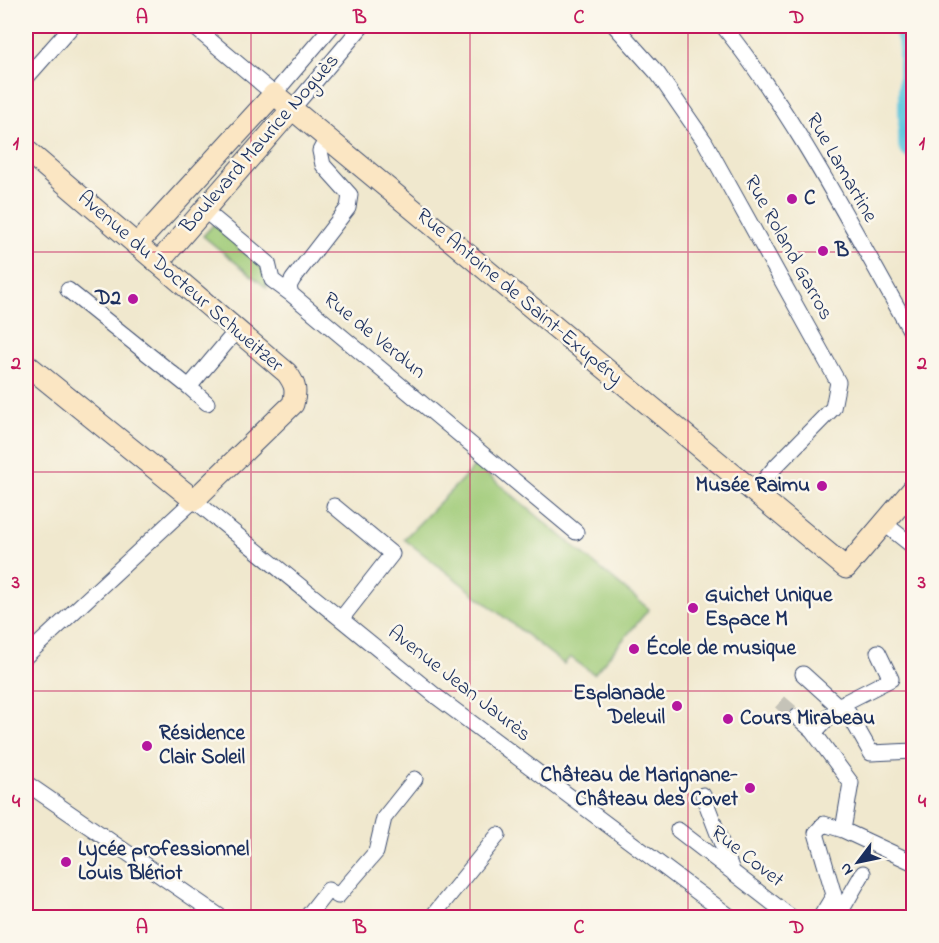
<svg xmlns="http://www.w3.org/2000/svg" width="939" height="943" viewBox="0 0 939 943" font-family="'Indie Flower',sans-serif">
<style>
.green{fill:#9fca77;stroke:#5d7c6a;stroke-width:1.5}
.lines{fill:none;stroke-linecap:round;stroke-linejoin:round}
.river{stroke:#5fc6dc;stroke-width:32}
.street-tunnel{stroke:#c5c3b8;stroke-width:15;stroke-dasharray:15 8;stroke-linecap:butt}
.street-casing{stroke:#3b4b6f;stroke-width:17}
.secondary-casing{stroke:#3b4b6f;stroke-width:23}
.street{stroke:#fff;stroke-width:15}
.secondary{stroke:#fbe6c3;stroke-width:21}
.grid{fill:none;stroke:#c2185b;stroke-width:1.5;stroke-opacity:0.55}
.poi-dot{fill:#b5179e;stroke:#fbf7ec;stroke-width:2}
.labels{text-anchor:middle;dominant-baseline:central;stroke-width:5;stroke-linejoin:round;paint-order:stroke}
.street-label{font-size:21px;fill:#1b2f5e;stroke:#fbf7ec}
.poi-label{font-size:21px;font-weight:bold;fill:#1b2f5e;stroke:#fbf7ec;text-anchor:start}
.neatline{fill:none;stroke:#c2185b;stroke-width:2}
.grid-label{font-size:20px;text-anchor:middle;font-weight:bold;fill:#c2185b}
</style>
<rect width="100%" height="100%" fill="#fbf7ec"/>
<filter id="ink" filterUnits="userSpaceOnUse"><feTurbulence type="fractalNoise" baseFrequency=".0167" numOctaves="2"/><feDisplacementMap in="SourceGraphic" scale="12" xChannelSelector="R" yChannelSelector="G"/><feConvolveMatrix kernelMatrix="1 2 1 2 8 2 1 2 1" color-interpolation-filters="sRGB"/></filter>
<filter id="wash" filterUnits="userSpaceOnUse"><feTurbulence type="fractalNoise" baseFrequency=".008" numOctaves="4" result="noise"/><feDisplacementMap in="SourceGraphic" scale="24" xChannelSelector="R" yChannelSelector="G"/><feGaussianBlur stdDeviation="1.35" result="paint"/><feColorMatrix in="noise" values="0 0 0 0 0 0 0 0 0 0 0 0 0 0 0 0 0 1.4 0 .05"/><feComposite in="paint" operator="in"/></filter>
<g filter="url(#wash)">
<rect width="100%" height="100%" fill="#f0e8ce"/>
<path class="green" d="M214,224L235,240L237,247L266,271L267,288L203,236Z
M476,465L649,609L594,674L570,657L564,664L404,539Z"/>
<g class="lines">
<path class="river" d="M909,26L914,43
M914,53V144"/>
</g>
</g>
<g filter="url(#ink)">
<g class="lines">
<path class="street-tunnel" d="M780,702L797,717"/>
<defs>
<path id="street" d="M193,26L274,94L332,26
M615,26L658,74L705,142L838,382L833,408L776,466L755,491
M723,26C799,121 854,232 914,337
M26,78L72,26
M292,109L362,26
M327,138L320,151L323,165L350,195L348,208L293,279L289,286L291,294L576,532
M204,210L268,263L272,280L291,294
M68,290L189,387L237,330
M189,387L207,403
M334,506L392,554L341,619
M885,524L914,547
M26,656L194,500L437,697L732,918
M803,674L835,703L845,707L871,753L914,751
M797,717L812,730L851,783L843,830
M814,733L840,705L891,679L878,652
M26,783L222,918
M703,795L733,873
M678,830L792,918
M306,918L328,890L338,896L376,852L384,818L415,779
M431,918L498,835
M820,918L834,895L816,833L824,824L843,830L914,863
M837,918L863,873"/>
<path id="secondary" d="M26,150L287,373C295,384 297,390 293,404L194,500L26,364
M136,245L274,94L846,568L914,488
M158,263L292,109"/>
</defs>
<use href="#street" class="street-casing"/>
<use href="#secondary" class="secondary-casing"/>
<use href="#street" class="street"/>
<use href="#secondary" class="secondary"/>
</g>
</g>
<path class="grid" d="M251,26V918M470,26V918M688,26V918M26,252H914M26,472H914M26,691H914"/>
<g class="poi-dot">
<circle cx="792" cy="199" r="6"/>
<circle cx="823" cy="251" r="6"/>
<circle cx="133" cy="299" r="6"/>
<circle cx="822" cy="486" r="6"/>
<circle cx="693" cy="608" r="6"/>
<circle cx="634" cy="649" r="6"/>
<circle cx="677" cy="706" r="6"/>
<circle cx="728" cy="719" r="6"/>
<circle cx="147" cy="746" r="6"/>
<circle cx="750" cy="788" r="6"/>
<circle cx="66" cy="862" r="6"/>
</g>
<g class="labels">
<g class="street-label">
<text transform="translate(260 144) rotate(-49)">Boulevard Maurice Noguès</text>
<text transform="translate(841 168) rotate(60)">Rue Lamartine</text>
<text transform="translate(788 248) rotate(61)">Rue Roland Garros</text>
<text transform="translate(180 282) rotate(41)">Avenue du Docteur Schweitzer</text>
<text transform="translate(519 297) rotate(40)">Rue Antoine de Saint-Exupéry</text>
<text transform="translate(374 336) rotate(39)">Rue de Verdun</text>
<text transform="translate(459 684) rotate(38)">Avenue Jean Jaurès</text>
<text transform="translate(747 857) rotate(38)">Rue Covet</text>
</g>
<g class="poi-label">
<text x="804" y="199">C</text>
<text x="835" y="251">B</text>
<text x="121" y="299" text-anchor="end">D2</text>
<text x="810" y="486" text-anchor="end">Musée Raimu</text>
<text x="705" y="596">Guichet Unique<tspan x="705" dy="24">Espace M</tspan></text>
<text x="646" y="649">École de musique</text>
<text x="665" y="694" text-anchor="end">Esplanade<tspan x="665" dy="24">Deleuil</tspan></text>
<text x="740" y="719">Cours Mirabeau</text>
<text x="159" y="734">Résidence<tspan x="159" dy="24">Clair Soleil</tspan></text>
<text x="738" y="776" text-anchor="end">Château de Marignane-<tspan x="738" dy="24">Château des Covet</tspan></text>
<text x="78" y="850">Lycée professionnel<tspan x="78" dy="24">Louis Blériot</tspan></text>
</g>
</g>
<rect width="939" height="943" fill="none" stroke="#fbf7ec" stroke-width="66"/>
<g transform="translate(858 862) rotate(238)" stroke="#fbf7ec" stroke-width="4.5" paint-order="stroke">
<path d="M0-4.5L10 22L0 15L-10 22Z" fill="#1b2f5e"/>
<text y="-9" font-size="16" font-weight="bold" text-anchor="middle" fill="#1b2f5e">N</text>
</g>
<rect x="33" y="33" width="873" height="877" class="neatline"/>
<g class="grid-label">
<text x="142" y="23">A</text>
<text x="360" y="23">B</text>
<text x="579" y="23">C</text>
<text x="797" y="23">D</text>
<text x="16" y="149">1</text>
<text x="922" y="149">1</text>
<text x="16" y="369">2</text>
<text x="922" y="369">2</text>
<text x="16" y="588">3</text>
<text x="922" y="588">3</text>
<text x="16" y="807">4</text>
<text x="922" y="807">4</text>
<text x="142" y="933">A</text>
<text x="360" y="933">B</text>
<text x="579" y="933">C</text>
<text x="797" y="933">D</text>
</g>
</svg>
